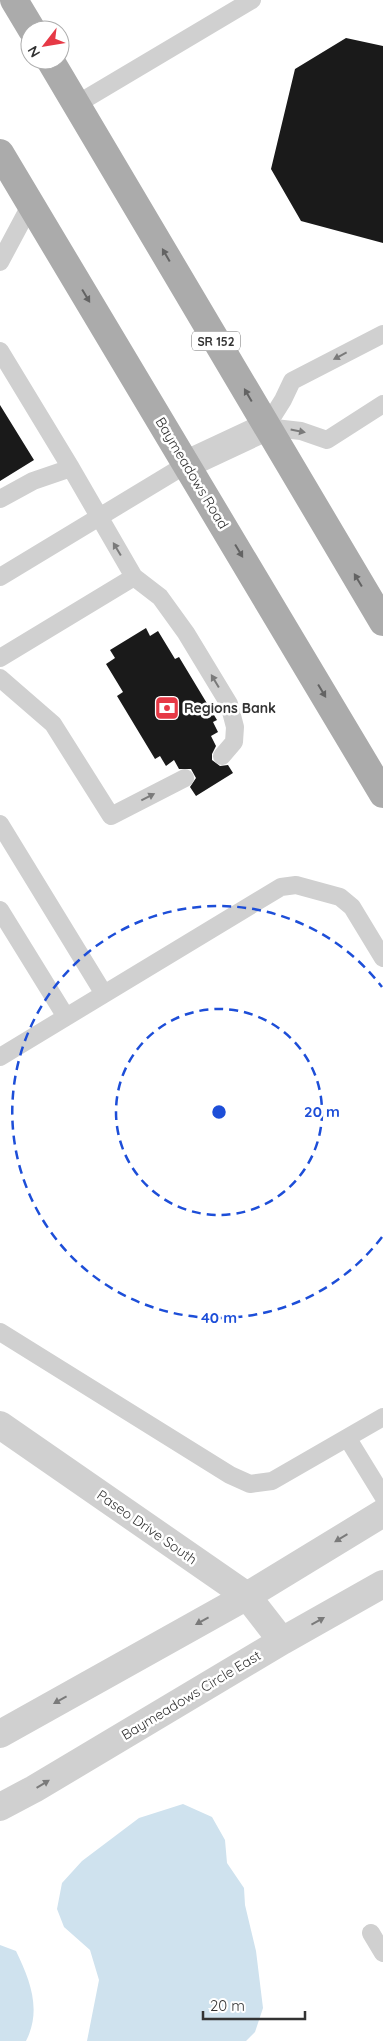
<svg xmlns="http://www.w3.org/2000/svg" width="383" height="2041" viewBox="0 0 383 2041" font-family="Quicksand,sans-serif">
<style>
.water{fill:#cfe2ee}
.building{fill:#1a1a1a}
.lines{fill:none;stroke-linecap:round;stroke-linejoin:round}
.lane{stroke:#d0d0d0;stroke-width:18}
.street{stroke:#d0d0d0;stroke-width:28}
.primary{stroke:#ababab;stroke-width:28}
.oneway{fill:#636363}
.oneway2{fill:#7a7a7a}
.ring{fill:none;stroke:#1d4ed8;stroke-width:2.5;stroke-dasharray:9 6}
.labels{text-anchor:middle;dominant-baseline:central;stroke-width:5;stroke-linejoin:round;paint-order:stroke}
.shield{fill:#fff;stroke:#707070;stroke-width:1}
.shield-label{font-size:12px;font-weight:bold;fill:#333}
.street-label{font-size:14px;fill:#333;stroke:#fff}
.poi-label{font-size:14px;font-weight:bold;fill:#333;stroke:#fff;text-anchor:start}
.centre{fill:#1d4ed8;stroke:#fff;stroke-width:2.5}
.ring-label{font-size:15px;text-anchor:middle;font-weight:bold;fill:#1d4ed8;stroke:#fff;stroke-width:5;stroke-linejoin:round;paint-order:stroke}
</style>
<rect width="100%" height="100%" fill="#fff"/>
<path class="water" d="M183,1804L212,1817L225,1840L227,1863L244,1888L245,1905L256,1951L263,2008L255,2032L246,2041H87L99,1980L90,1950L64,1927L57,1909L62,1883L82,1861L139,1818Z
M0,1945L16,1951C30,1980 42,2010 26,2041H0Z"/>
<path class="building" d="M346,38L383,46V243L301,221L271,169L295,69Z
M0,405L34,460L0,481Z
M146,628L150,636L158,631L175,659L179,657L217,720L213,722L218,732L211,736L216,746L212,754V760L220,766L228,765L233,773L196,796L190,787L196,778L191,769H179L174,760L166,766L160,756L155,759L117,696L123,692L106,664L115,658L110,650Z"/>
<g class="lines">
<path class="lane" d="M77,104L252,0
M0,262L31,204
M383,334L292,381L283,400L266,427L301,431L327,440L383,404
M0,351L71,468
M0,499L33,481L71,468L134,577L160,597L186,633L229,704L235,727L234,742L222,756
M0,577L187,464
M0,658L134,577
M0,678L53,724L111,816L185,778
M0,824L104,994
M0,910L66,1017
M0,1057L281,887L296,885L340,897L352,907L383,958
M0,1332L230,1475L250,1484L272,1481L383,1417
M348,1439L383,1496
M371,1933L383,1953"/>
<path class="street" d="M187,464L266,427
M0,1425L247,1596L282,1641
M0,1734L247,1596L383,1513
M0,1807L34,1789L282,1641L383,1584"/>
<path class="primary" d="M14,0L32,30
M50,60L383,622
M0,153L383,794"/>
</g>
<defs><path id="oneway-solid" d="M-6-.8H1V-3.2L6.5 0L1 3.2V.8H-6Z" transform="scale(1.25)"/></defs>
<g class="oneway">
<use href="#oneway-solid" transform="translate(166 255) rotate(-120)"/>
<use href="#oneway-solid" transform="translate(86 296) rotate(59)"/>
<use href="#oneway-solid" transform="translate(248 395) rotate(-120)"/>
<use href="#oneway-solid" transform="translate(239 551) rotate(59)"/>
<use href="#oneway-solid" transform="translate(358 580) rotate(-121)"/>
<use href="#oneway-solid" transform="translate(322 691) rotate(59)"/>
</g>
<g class="oneway2">
<use href="#oneway-solid" transform="translate(340 356) rotate(152)"/>
<use href="#oneway-solid" transform="translate(298 431) rotate(11)"/>
<use href="#oneway-solid" transform="translate(117 549) rotate(-121)"/>
<use href="#oneway-solid" transform="translate(215 681) rotate(-121)"/>
<use href="#oneway-solid" transform="translate(148 797) rotate(-27)"/>
<use href="#oneway-solid" transform="translate(341 1538) rotate(149)"/>
<use href="#oneway-solid" transform="translate(202 1621) rotate(151)"/>
<use href="#oneway-solid" transform="translate(318 1621) rotate(-29)"/>
<use href="#oneway-solid" transform="translate(60 1700) rotate(151)"/>
<use href="#oneway-solid" transform="translate(43 1784) rotate(-31)"/>
</g>
<g class="ring">
<circle cx="219" cy="1112" r="103"/>
<path d="M382 1237A206 206 0 1 1 382 987"/>
</g>
<defs>
<symbol id="bank-square" viewBox="-11 -11 22 22"><rect x="-9" y="-9" width="18" height="18" rx="4" fill="#e63946" stroke="#fff"/><path d="M-6-4H6V4H-6ZM0-2.3a2.3 2.3 0 1 0 0 4.6a2.3 2.3 0 1 0 0-4.6Z" fill="#fff"/></symbol>
</defs>
<g fill-rule="evenodd">
<use href="#bank-square" x="153" y="694" width="28" height="28"/>
</g>
<g class="labels">
<rect class="shield" x="192" y="331.5" width="48" height="19" rx="4"/>
<g class="shield-label">
<text x="216" y="341">SR 152</text>
</g>
<g class="street-label">
<text transform="translate(192 473) rotate(59)">Baymeadows Road</text>
<text transform="translate(147 1527) rotate(35)">Paseo Drive South</text>
<text transform="translate(191 1695) rotate(-31)">Baymeadows Circle East</text>
</g>
<g class="poi-label">
<text x="184" y="708">Regions Bank</text>
</g>
</g>
<circle cx="219" cy="1112" r="8" class="centre"/>
<g class="ring-label">
<text x="322" y="1117">20 m</text>
<text x="219" y="1323">40 m</text>
</g>
<g transform="translate(45 45) rotate(239)"><circle r="24" fill="#ffffff" stroke="#adadad"/>
<path d="M0-4L9 19L0 12L-9 19Z" fill="#e63946"/>
<text y="-8" font-size="14" font-weight="bold" text-anchor="middle" fill="#333333">N</text>
</g>
<path d="M203 2011v8h102v-8" fill="none" stroke="#333333" stroke-width="2.5"/>
<text x="210" y="2011" font-size="15" fill="#333333" stroke="#ffffff" stroke-width="4" paint-order="stroke">20 m</text>
</svg>
